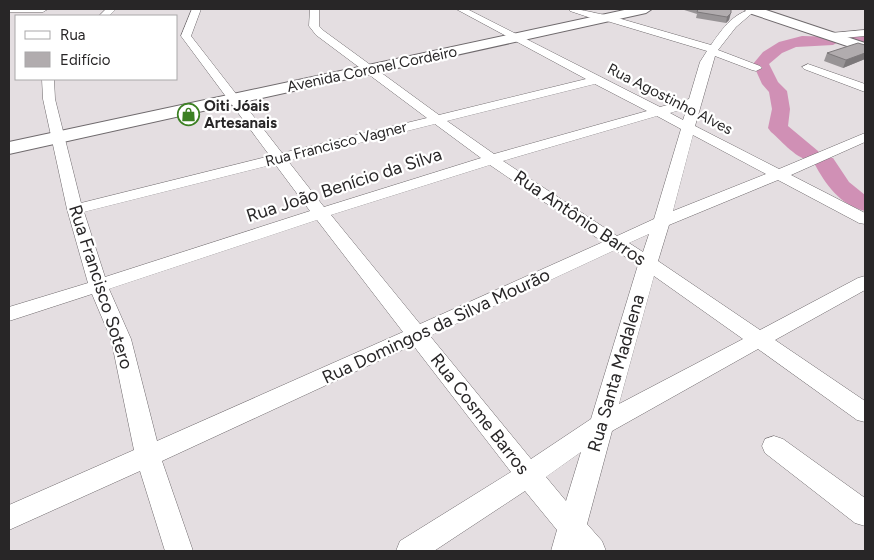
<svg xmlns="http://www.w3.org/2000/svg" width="874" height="560" viewBox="0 0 874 560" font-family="Figtree,sans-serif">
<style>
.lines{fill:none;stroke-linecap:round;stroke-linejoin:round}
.river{fill:#d090b5;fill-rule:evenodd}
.street-casing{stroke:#6f6a6d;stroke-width:1}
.secondary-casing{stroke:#6f6a6d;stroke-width:2}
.street{fill:#fff;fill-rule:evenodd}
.secondary{fill:#fff;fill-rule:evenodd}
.wall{fill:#989496}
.shaded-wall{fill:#7c787a}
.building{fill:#b1acae;stroke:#7c787a}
.labels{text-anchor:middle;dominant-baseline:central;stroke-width:4.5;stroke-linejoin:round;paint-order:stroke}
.far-street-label{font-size:15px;fill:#282627;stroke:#fff}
.far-poi-label{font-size:15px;font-weight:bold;fill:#282627;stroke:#fff;text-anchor:start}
.street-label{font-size:18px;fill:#282627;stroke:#fff}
</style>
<rect width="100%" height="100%" fill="#e4dee1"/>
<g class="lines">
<path class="river" d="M845,33L865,34V42L840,41L833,45L796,47L782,53L769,64L778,82L787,91L790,109L788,126L818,151L822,155L820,158L825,157L833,158L849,182L865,195V211C840,205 826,185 814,163L816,160C800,164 783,142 771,132L768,128L772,109L769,92L762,84L753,64L763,52L779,42L802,36L838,37Z"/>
<defs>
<path id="street" d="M9,9H48L43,12H9Z
M106,9H116L109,16H99Z
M192,9H201L191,36L282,153L427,118L316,35L309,26L310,9H319V26L324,31L439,115L586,79L456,9H467L660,107L689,99L700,62L707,51L607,21H600L570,11L569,9C583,9 597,14 611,16L711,45C722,29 736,9 757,9L736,27L718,50L760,66L762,68L756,71L752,70L715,56L695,126L779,169L865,133V142L791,175L865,213V224L859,223L778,180L669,225L658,261L760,330L858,278L865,276V290L775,340L865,401V422L857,420L758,349L612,431L587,524L602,541L606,551H551L557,530L525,491L434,551H396L400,541L511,472L413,345L162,461L193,551H165L140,471L9,530V505L134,450L111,339L92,294L9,321V307L88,283L67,209L43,99L42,79H54L55,99L81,203L270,156L181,36ZM595,84L647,111L494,154L447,121ZM687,108L683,120L670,113ZM657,116L681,129L654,219L617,236L503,161ZM435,124L481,158L324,207L288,161ZM693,135L766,174L673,211ZM275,164L310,211L105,277L84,212ZM490,165L603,242L420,324L331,215ZM317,220L403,332L157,441L131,339L109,289ZM649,234L643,252L629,243ZM615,250L638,265L591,419L531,459L430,336ZM654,276L743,339L619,404ZM581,452L566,501L546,477Z
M865,30V36L831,39L826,36L831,33Z
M808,64L865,84V92L804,69L802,67Z
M774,436L783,439L865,498V526L855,523L765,453L762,446L765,439Z"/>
<path id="secondary" d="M629,9H652L646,13L9,154V142Z
M745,9H763L865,43V52L746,12Z"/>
</defs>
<use href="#street" class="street-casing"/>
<use href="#secondary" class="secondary-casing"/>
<use href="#street" class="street"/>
<use href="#secondary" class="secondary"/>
</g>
<path class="wall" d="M681,9H731L729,20L726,23L696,18L697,14Z
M865,45V59L843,68L824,61L827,53Z"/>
<path class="shaded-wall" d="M731,13L729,20L726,23L727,17Z
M865,53V59L843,68L846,60Z"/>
<path class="building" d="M698,9H731V13L727,17L697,12Z
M858,43L865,45V53L846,60L827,53Z"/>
<defs>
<symbol id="shop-ring" viewBox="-11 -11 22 22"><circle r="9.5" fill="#fff" stroke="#3c8023" stroke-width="1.5"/><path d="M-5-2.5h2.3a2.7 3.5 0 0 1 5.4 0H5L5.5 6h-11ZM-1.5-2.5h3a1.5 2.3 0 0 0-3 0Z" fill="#3c8023"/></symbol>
</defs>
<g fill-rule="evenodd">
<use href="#shop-ring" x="176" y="102" width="25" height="25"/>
</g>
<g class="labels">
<g class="far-street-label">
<text transform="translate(372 69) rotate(-12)">Avenida Coronel Cordeiro</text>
<text transform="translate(670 99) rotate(27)">Rua Agostinho Alves</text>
<text transform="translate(336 144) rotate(-14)">Rua Francisco Vagner</text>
</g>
<g class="far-poi-label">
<text x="204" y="106">Oiti Jóais<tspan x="204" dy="17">Artesanais</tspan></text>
</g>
<g class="street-label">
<text transform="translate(344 185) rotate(-18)">Rua João Benício da Silva</text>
<text transform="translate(580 218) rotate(34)">Rua Antônio Barros</text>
<text transform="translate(101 287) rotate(72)">Rua Francisco Sotero</text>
<text transform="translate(436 326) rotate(-25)">Rua Domingos da Silva Mourão</text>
<text transform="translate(616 373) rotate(-74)">Rua Santa Madalena</text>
<text transform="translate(480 414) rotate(52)">Rua Cosme Barros</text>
</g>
</g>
<rect width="874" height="560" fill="none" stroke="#282627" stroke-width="20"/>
<rect x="15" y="15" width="162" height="65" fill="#ffffff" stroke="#a9a8a9"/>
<rect x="25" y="31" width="25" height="8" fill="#ffffff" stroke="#a9a8a9"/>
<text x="60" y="40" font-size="15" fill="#282627">Rua</text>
<rect x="25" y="52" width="25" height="15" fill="#b1acae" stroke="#a9a8a9"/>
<text x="60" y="65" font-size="15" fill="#282627">Edifício</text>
</svg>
